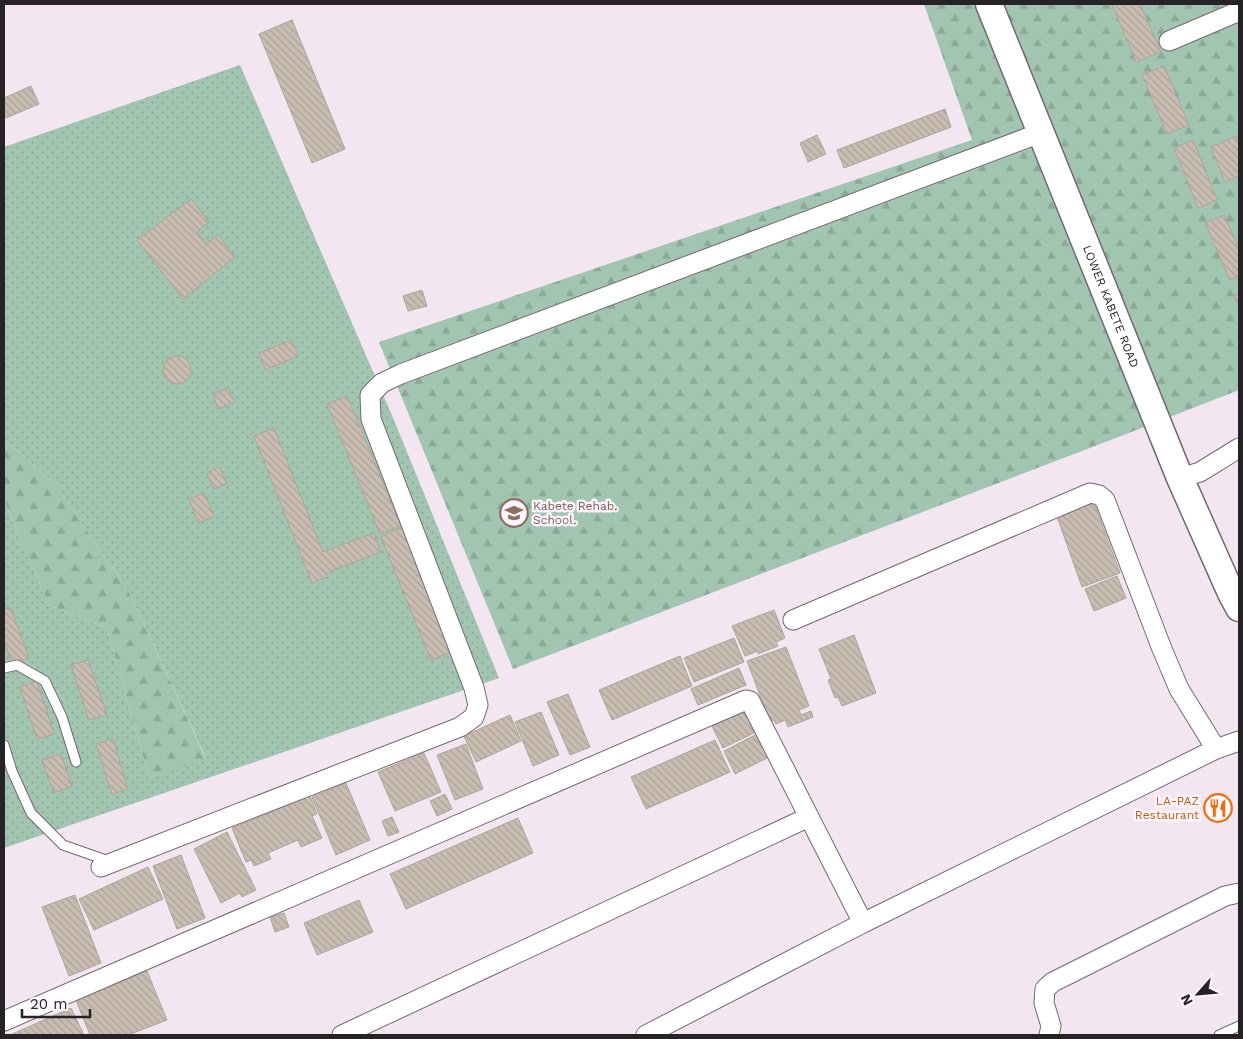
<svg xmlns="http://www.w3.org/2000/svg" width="1243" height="1039" viewBox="0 0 1243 1039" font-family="'Work Sans',sans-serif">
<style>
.grass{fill:url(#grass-dots)}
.forest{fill:url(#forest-firs)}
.building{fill:url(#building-back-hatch);stroke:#afa49a}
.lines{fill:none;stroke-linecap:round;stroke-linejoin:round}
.lane-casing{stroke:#736972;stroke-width:11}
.street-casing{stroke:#736972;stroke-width:21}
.secondary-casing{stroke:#736972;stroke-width:29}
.lane{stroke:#fff;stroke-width:9}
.street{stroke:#fff;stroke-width:19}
.secondary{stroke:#fff;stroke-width:26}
.labels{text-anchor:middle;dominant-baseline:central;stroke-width:5;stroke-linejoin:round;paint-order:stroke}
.street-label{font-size:12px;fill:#262226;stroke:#fef4fd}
.education-label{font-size:12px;fill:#785e54;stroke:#fef4fd;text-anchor:start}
.food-label{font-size:12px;fill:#c56008;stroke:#fef4fd;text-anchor:end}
</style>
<defs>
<pattern id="grass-dots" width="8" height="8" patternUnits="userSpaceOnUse" patternTransform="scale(1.25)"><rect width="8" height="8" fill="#a1c5b0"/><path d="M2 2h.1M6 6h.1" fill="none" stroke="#8aa997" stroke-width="1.8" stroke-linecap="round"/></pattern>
<pattern id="forest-firs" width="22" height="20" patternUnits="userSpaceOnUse" patternTransform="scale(1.25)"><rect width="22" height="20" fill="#a1c5b0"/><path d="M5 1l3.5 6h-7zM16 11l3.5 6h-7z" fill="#8aa997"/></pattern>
<pattern id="building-back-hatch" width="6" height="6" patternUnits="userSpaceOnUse" patternTransform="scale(1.25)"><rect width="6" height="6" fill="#c9bdb2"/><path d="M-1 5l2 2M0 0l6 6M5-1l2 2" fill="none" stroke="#aca299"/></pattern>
</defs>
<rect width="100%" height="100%" fill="#f3e6f1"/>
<path class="grass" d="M240,65L394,420L499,678L4,848V500L49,605L107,628L149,778L206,758L129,592L55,484L4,439V147Z"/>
<path class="forest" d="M924,4H1239V390L1134,431L513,669L379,342L972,140Z
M4,439L55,484L129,592L206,759L149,778L107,628L49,605L4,500Z"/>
<path class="building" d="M1112,4H1140L1161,52L1136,62Z
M292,20L345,149L312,163L259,34Z
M1164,66L1189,125L1167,134L1142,75Z
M31,86L39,104L6,118L4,112V98Z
M945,109L951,127L844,168L837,150Z
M817,135L826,154L808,162L800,143Z
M1236,136L1239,143V176L1225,182L1211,147Z
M1193,140L1217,200L1198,208L1174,148Z
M191,199L209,222L197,232L206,244L218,235L235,257L183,299L137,240Z
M1224,215L1239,249V276L1230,280L1205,223Z
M422,290L427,306L408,311L403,296Z
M1239,294V307L1234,296Z
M292,340L298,356L265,370L259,353Z
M163 370a14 14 0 1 1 28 0a14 14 0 1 1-28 0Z
M228,388L234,402L218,409L213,394Z
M347,396L401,526L380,534L327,404Z
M274,428L323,552L374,533L381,552L326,573L327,577L312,583L254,436Z
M219,467L227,483L214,489L207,473Z
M204,493L214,516L199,523L189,500Z
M1092,497L1120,573L1082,587L1055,511Z
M403,527L454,651L431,660L381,537Z
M1117,576L1126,598L1094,611L1085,589Z
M11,608L29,658L12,664L4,640V610Z
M774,610L785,638L776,642L778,646L758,654V651L745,656L732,626Z
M854,635L876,693L842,706L838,697L835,698L828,680L831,679L819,649Z
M734,638L744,662L694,682L684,658Z
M786,647L809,706L799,710L801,715L811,711L813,717L788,727L785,720L776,724L774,720L770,722L747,661Z
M680,656L692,686L612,720L599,690Z
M88,660L107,715L89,720L71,665Z
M739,668L746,685L698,705L691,689Z
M37,681L54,734L37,739L20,687Z
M568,694L590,747L570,755L547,702Z
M747,709L758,731L723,748L712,726Z
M541,712L559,755L533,766L515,722Z
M510,715L521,741L476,762L464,736Z
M759,733L771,756L735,774L724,751Z
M113,739L128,789L112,794L96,744Z
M715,740L730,772L646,809L631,777Z
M466,744L483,789L455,800L437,755Z
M424,753L441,792L395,811L378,772Z
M61,754L72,786L54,793L42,760Z
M346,783L370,840L336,855L312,797Z
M445,794L452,809L437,816L430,801Z
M310,796L317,814L312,816L322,838L301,847L298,840L268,853L271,859L254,866L251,860L246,862L232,828Z
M392,817L399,832L388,836L382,821Z
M518,818L533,853L406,909L390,874Z
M227,832L256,890L242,897L240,893L221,903L194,849Z
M181,855L205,918L177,929L153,866Z
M148,867L163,899L94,930L79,899Z
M75,895L101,963L69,976L42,907Z
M359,900L373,932L317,955L304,923Z
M284,913L289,927L275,932L270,917Z
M147,971L167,1020L128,1035H90L76,1000Z
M71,1008L84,1035H10Z"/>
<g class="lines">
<defs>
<path id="lane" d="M4,668L17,665L45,681L62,717L76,762
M4,745L12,771L31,813L63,845L109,861
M1219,1035L1239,1026"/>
<path id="street" d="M1169,41L1237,12L1239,4
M1180,478L1200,472L1239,448
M793,620L1090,493L1099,495L1105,500L1162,649L1179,689L1216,749
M101,867L460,727L474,717L478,705L474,688L371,419L370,395L382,383L401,374L1040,133
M4,1021L746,700L750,701L863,923L1216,749L1239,741
M342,1035L809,817
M646,1035L863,923
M1049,1035L1051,1026L1044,1003L1045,989L1053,982L1225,896L1239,893"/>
<g id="secondary">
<path id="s1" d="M989,4L1180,478L1231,593L1239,608"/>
</g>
</defs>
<use href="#lane" class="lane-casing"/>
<use href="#street" class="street-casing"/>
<use href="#secondary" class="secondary-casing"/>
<use href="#lane" class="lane"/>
<use href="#street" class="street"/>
<use href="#secondary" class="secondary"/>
</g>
<defs>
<symbol id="school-ring" viewBox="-11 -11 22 22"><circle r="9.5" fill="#fef4fd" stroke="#8d6e63" stroke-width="1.5"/><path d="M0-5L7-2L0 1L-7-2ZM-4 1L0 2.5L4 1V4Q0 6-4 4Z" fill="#8d6e63"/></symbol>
<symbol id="restaurant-ring" viewBox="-11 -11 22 22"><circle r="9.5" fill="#fef4fd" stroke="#e8710a" stroke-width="1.5"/><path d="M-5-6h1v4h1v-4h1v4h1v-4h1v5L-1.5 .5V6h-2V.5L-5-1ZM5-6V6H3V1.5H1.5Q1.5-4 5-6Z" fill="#e8710a"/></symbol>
</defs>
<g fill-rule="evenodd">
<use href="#school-ring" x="498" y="497" width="32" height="32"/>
<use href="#restaurant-ring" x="1202" y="792" width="32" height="32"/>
</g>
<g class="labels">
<g class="street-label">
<text stroke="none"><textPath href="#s1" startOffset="326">LOWER KABETE ROAD</textPath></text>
</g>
<g class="education-label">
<text x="533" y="506">Kabete Rehab.<tspan x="533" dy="14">School.</tspan></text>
</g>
<g class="food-label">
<text x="1199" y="801">LA-PAZ<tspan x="1199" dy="14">Restaurant</tspan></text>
</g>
</g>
<rect width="1243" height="1039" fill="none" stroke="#262226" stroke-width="10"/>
<g transform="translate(1198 994) rotate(243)" stroke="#fef4fd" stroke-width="4" paint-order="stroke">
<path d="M0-4L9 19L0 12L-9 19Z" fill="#262226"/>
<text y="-8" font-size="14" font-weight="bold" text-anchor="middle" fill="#262226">N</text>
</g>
<path d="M22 1009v8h68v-8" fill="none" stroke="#262226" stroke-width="2.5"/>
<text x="30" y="1009" font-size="15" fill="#262226" stroke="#fef4fd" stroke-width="4" paint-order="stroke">20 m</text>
</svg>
